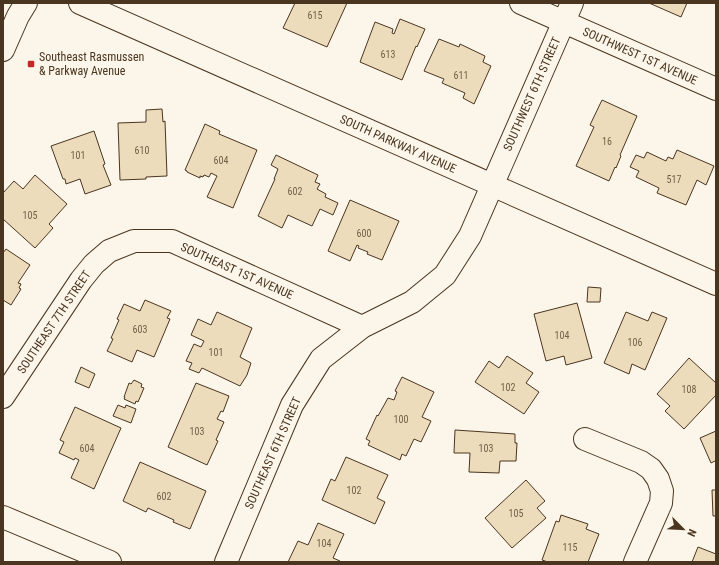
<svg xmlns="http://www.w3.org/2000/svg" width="719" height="565" viewBox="0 0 719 565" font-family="'Roboto Condensed',sans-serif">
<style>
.building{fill:#ecdcbc;stroke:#4a3520}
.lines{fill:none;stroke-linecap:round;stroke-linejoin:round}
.minor-casing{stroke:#4a3520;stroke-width:24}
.tertiary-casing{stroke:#4a3520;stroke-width:24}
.secondary-casing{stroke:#4a3520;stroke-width:24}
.minor{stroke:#fbf6e9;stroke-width:22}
.tertiary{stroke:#fbf6e9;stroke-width:22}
.secondary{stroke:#fbf6e9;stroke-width:22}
.poi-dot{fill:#c62828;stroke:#fbf6e9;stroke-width:1.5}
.labels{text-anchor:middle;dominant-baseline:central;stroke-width:3;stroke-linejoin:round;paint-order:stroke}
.number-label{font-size:10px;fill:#725f47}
.street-label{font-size:12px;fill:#4a3520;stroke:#fbf6e9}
.poi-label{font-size:12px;fill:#4a3520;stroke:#fbf6e9;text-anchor:start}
</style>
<rect width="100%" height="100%" fill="#fbf6e9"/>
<path class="building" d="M295,3H347L327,47L283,28Z
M649,3H687L681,17Z
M400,19L425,29L417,47L416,46L402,80L360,62L375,22L393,29L392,33L394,34Z
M439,39L459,47L460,44L485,56L483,62L491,66L474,104L463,98L465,93L442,83L444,79L424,71Z
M602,100L637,116L620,155L621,156L616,168L615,167L609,181L576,166L594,127L590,125Z
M162,109L163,122L165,121L167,176L146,177V179L120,180L118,123L146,122V110Z
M205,124L220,131L219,134L257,150L233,208L207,197L217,176L211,173L209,177L204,175L203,177L200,176V178L187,172V171L185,170Z
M94,131L105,164L103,165L111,185L85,194L80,179L66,184L65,179H63L51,146Z
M677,150L714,166L706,185L697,180L686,205L657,193L659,188L636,177L639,171L630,167L636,155L644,158L647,152L666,161L668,157L673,159Z
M276,155L318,175L315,182L320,184L317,189L326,194L325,197L338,203L333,215L320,209L312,226L288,215L282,228L258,216L275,179H274L278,169L271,165Z
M35,175L67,204L49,224L53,228L35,248L3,219V193L14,181L23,189Z
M350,200L399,221L382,260L367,254L368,252L358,248L359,246L357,245L350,261L328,251Z
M6,249L30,265L18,283L21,284L19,288L21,289L11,305L3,300V253Z
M588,287L601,288L600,302H587Z
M145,300L171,311L167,318L170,319L154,357L137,350L132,362L107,351L113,339L111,338L119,320L117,319L124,304L140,311Z
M577,303L592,358L566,365L564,356L546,361L534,314Z
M217,312L252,328L240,357L251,363L247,375L240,386L202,368L199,373L189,369L192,363L186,361L194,344L201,347L204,341L191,335L198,319L211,325Z
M626,312L648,321L652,312L667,318L645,370L632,364L629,374L604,363Z
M507,356L533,373L526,383L539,392L524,414L475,382L489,361L499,368Z
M689,358L716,383V395L684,429L665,411L670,406L657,394Z
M81,367L95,374L89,388L75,382Z
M402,377L434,392L422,417L431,421L421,442L414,439L406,456L402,454L400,460L368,445L370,441L366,439L377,415L378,416L388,398L394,400L397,392L395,391Z
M134,380L142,384L141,387L144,388L138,402L136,401L135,404L124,399L125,397H124L129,383L131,384Z
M196,383L229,396L223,412L221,411L217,419L224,422L216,440L218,441L207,465L168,447Z
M118,405L125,408L126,405L136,409L131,423L113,416Z
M75,407L121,428L94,489L71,478L79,460L75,458L74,460L59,453L64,442L60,440Z
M455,430L515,434V443H517L516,461H500L499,473L469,472L470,453H454Z
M716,431V462L715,461L711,463L700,438Z
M346,457L388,475L377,498L385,502L375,524L322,500L331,479L335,481Z
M140,462L206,491L190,529L173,522L174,520L148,508L146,512L123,501Z
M526,480L545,501L537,508L546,518L512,548L485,518Z
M712,490H716V516H713Z
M561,515L588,524L586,529L599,534L588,562H548L542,560L556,521L559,522Z
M318,523L344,534L333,558L340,561L339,562H288L298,541L308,545Z
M698,547L716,554V562H692Z"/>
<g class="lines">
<defs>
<path id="minor" d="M521,3L716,89
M3,397L81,280L94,264L109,251L134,241H172L362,327
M585,439L641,462L651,469L658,479L662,491L661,503L635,562
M3,517L110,562
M226,562L292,405L321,359L362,327L412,302L445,275L470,236L572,3"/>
<path id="tertiary" d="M3,50L18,16L26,3"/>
<path id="secondary" d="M80,3L716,284"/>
</defs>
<use href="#minor" class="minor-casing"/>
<use href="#tertiary" class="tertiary-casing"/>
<use href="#secondary" class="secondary-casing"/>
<use href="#minor" class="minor"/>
<use href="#tertiary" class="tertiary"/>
<use href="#secondary" class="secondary"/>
</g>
<rect class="poi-dot" x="27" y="60" width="8" height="8" rx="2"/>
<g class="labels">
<g class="number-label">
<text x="315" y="15">615</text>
<text x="388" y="54">613</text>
<text x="461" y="75">611</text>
<text x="607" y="141">16</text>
<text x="142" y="150">610</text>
<text x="78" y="155">101</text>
<text x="221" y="160">604</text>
<text x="674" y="179">517</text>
<text x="295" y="191">602</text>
<text x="30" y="215">105</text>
<text x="364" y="233">600</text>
<text x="140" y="329">603</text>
<text x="562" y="335">104</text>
<text x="635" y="342">106</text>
<text x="216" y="352">101</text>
<text x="508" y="387">102</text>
<text x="689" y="389">108</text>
<text x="401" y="419">100</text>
<text x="197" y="431">103</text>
<text x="87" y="448">604</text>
<text x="486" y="448">103</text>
<text x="354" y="490">102</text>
<text x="164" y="496">602</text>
<text x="516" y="513">105</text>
<text x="324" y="543">104</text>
<text x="570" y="547">115</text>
</g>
<g class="street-label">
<text transform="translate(640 56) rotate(24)">SOUTHWEST 1ST AVENUE</text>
<text transform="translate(532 94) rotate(-66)">SOUTHWEST 6TH STREET</text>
<text transform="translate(398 144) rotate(24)">SOUTH PARKWAY AVENUE</text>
<text transform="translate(237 271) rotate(24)">SOUTHEAST 1ST AVENUE</text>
<text transform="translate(54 322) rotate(-56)">SOUTHEAST 7TH STREET</text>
<text transform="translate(273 453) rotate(-66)">SOUTHEAST 6TH STREET</text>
</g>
<g class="poi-label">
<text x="39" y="57">Southeast Rasmussen<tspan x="39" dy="14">&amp; Parkway Avenue</tspan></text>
</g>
</g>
<rect width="719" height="565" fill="none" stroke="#4a3520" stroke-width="8"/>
<g transform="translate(683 529) rotate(114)" stroke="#fbf6e9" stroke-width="3" paint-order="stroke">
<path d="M0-3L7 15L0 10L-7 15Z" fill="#4a3520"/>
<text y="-6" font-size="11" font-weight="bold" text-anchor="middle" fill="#4a3520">N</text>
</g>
</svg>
